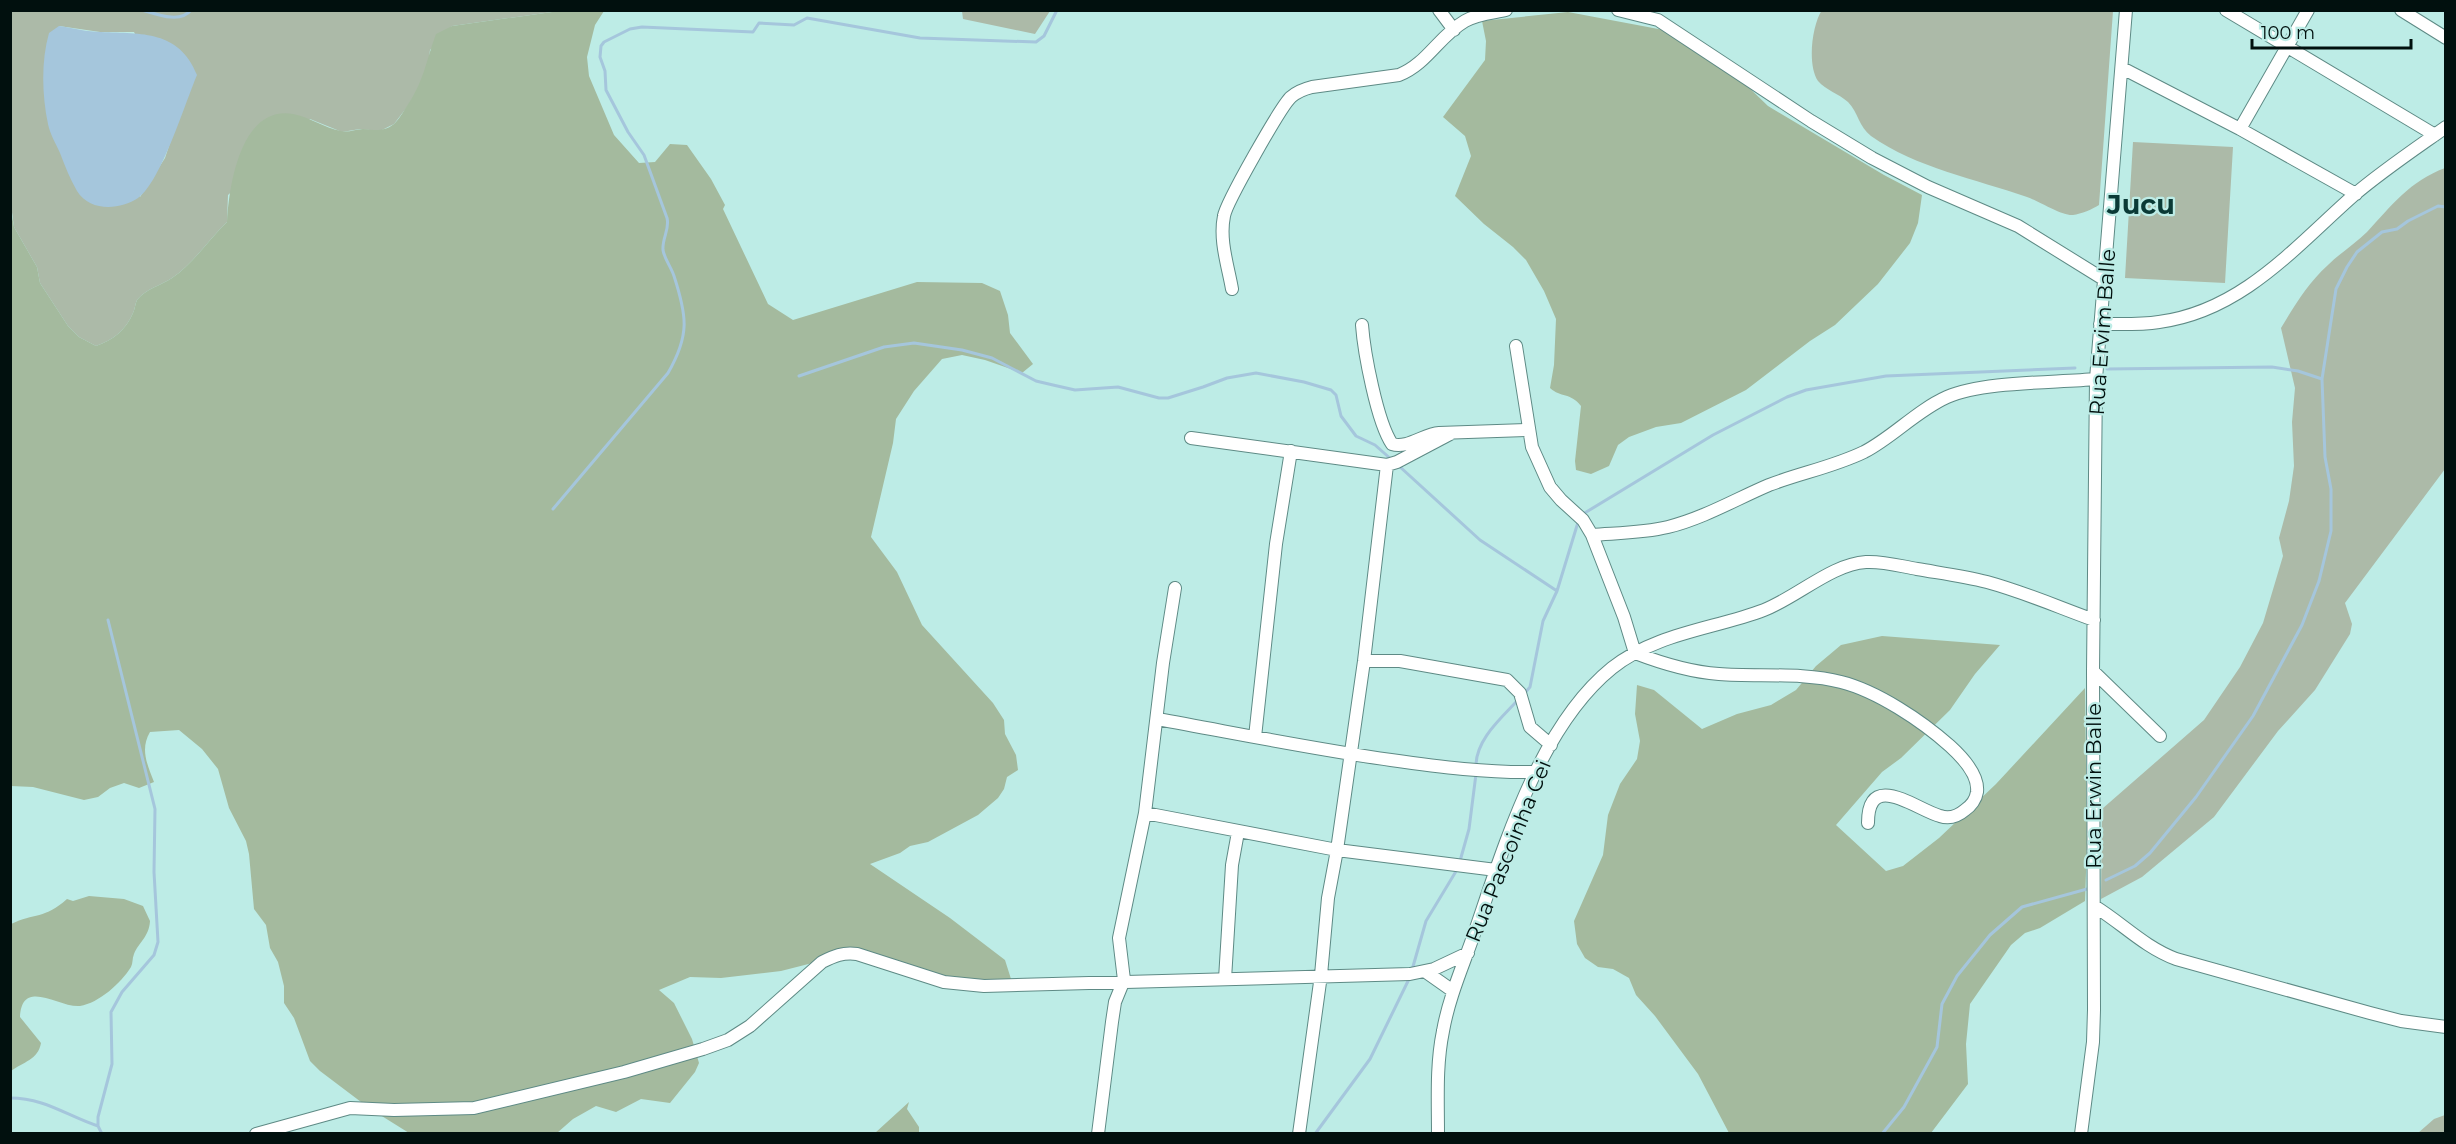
<svg xmlns="http://www.w3.org/2000/svg" width="2456" height="1144" viewBox="0 0 2456 1144" font-family="Montserrat,sans-serif">
<style>
.green{fill:#acbaa8;fill-rule:evenodd}
.forest{fill:#a4ba9e}
.water{fill:#a5c6dc}
.lines{fill:none;stroke-linecap:round;stroke-linejoin:round}
.stream{stroke:#a5c6dc;stroke-width:3}
.minor-casing{stroke:#5e8a85;stroke-width:14}
.minor{stroke:#fff;stroke-width:12}
.labels{text-anchor:middle;dominant-baseline:central;stroke-width:4.5;stroke-linejoin:round;paint-order:stroke}
.street-label{font-size:21px;fill:#01100e;stroke:#bdece6}
.district-label{font-size:27px;font-weight:bold;fill:#0b3a36;stroke:#bdece6}
</style>
<rect width="100%" height="100%" fill="#bdece6"/>
<path class="green" d="M1822,10L2113,11L2099,205C2093,209 2081,214 2073,215C2062,216 2039,201 2027,197C1976,179 1916,168 1871,136C1859,127 1858,112 1848,102C1839,94 1826,90 1818,81C1807,65 1812,25 1822,10Z
M11,11H559L452,26L430,50L428,66L420,87L407,107L394,124L380,131L360,129L342,132L310,119L228,195L227,222C208,240 194,263 172,278C162,285 145,289 137,300C135,304 135,309 133,313C126,330 113,340 96,346L79,337L68,326L40,283L37,267L14,227L11,205ZM59,26L100,32H134L178,119L165,158L140,197Z
M962,11V10L1050,11L1035,34L963,19Z
M2133,142L2233,147L2225,283L2125,278Z
M2445,168V469L2345,603L2352,624L2350,634L2315,690L2278,731L2214,817L2142,877L2101,899L2102,809L2204,720L2240,667L2263,623L2283,556L2279,538L2289,501L2294,466L2292,422L2295,388L2281,328C2295,305 2308,283 2328,265C2340,253 2355,244 2367,232C2392,205 2410,181 2445,168Z
M2445,1115V1133H2418L2434,1119Z"/>
<path class="forest" d="M559,11H604L595,25L587,57L589,76L614,135L639,163L655,162L670,144L687,145L711,179L725,205L723,209L768,304L793,320L917,282L982,283L1000,291L1008,315L1010,333L1033,364L1022,373L985,360L962,355L942,359L914,391L896,419L893,443L871,537L897,572L922,625L993,703L1004,720L1005,734L1016,755L1018,770L1007,777L1004,789L998,798L978,815L928,842L910,846L900,853L870,864L950,918L1005,960L1011,979L1003,990L855,958H832L781,971L721,978L690,977L659,990L674,1003L692,1039L699,1063L695,1072L670,1103L641,1099L616,1112L596,1106L573,1119L557,1133H409L369,1108L320,1071L310,1061L294,1018L284,1003V986L278,962L270,948L266,925L254,909L249,854L246,841L229,808L218,769L202,749L179,730L150,732C140,749 147,764 154,782L139,788L124,783L110,788L98,797L84,800L33,787L11,786L10,205L14,227L37,267L40,283L68,326L79,337L96,346C113,340 126,330 133,313C135,309 135,304 137,300C145,289 162,285 172,278C194,263 208,240 227,222C229,185 241,105 293,114C310,117 324,128 341,131C348,133 356,129 363,129C375,130 384,132 394,124C398,120 402,114 405,109C424,82 425,64 436,34L452,26Z
M1568,12L1669,31L1741,80L1768,106L1884,175L1922,195L1918,223L1910,243L1878,284L1835,325L1810,341L1746,390L1681,423L1656,427L1629,437L1618,445L1609,466L1591,474L1576,470L1575,461L1581,406C1570,392 1561,398 1550,388L1554,365L1556,319L1544,291L1526,260L1513,247L1484,224L1455,196L1471,156L1465,136L1443,117L1485,60L1486,41L1482,21Z
M1882,636L2000,645L1975,674L1950,710L1901,758L1882,772L1836,825L1886,871L1903,866L1939,838L1996,784L2085,688L2087,843L2085,901L2040,928L2025,933L2011,945L1970,1004L1966,1044L1968,1084L1931,1133H1729L1698,1074L1655,1016L1636,995L1629,978L1613,969L1598,967L1585,958L1577,944L1574,921L1603,855L1608,815L1620,784L1637,759L1640,741L1635,714L1637,685L1654,690L1702,729L1737,714L1771,705L1796,690L1816,666L1841,645Z
M89,896L124,899L143,906L150,921C149,937 139,942 134,954C132,959 133,963 131,967C121,983 99,1003 80,1006C59,1008 22,977 20,1017L41,1043C38,1060 23,1062 11,1071V924C34,913 45,919 67,899L73,901Z
M909,1102L907,1109L919,1127V1133H875Z"/>
<path class="water" d="M59,26C73,28 87,32 101,32C142,34 179,30 197,75C185,103 161,182 138,198C120,210 90,212 77,191C70,179 65,166 60,153C56,144 50,134 48,124C42,95 41,61 49,33Z"/>
<g class="lines">
<path class="stream" d="M142,10C156,14 180,24 191,10
M2107,369L2272,367L2298,371L2322,379
M799,376L884,347L914,343L962,350L992,358L1036,381L1053,385L1075,390L1118,387L1159,398H1168L1203,387L1227,378L1256,373L1304,382L1331,390L1336,395L1341,416L1356,436L1375,445L1392,460
M1399,466L1480,540L1557,591
M553,509L668,373C690,335 687,316 674,276C671,267 664,258 663,250C662,238 670,229 667,218L644,155L628,132L606,90L605,71L600,57L601,46L604,42L630,29L642,27L753,32L759,23L794,25L807,18L920,38L1036,42L1044,36L1057,10
M1583,514L1713,435L1787,397L1806,390L1886,376L2075,368
M1524,694L1530,687L1543,621L1557,591L1579,519
M1476,767C1475,741 1500,719 1517,701
M1460,861L1469,829L1476,774
M2106,880L2135,866L2150,853L2196,797L2253,716L2302,625L2319,581L2331,531V489L2325,457L2322,379L2336,289L2347,267L2357,252L2382,232L2397,229L2408,221L2438,206L2446,207
M1412,970L1426,921L1458,868
M10,1098C45,1098 67,1116 98,1126
M102,1134L98,1126V1117L112,1064L111,1012L122,992L154,955L158,942L154,872L155,809L108,620
M1315,1134L1370,1059L1410,977
M1882,1134L1904,1107L1937,1047L1942,1004L1957,976L1990,935L2022,907L2087,889"/>
<defs>
<path id="minor" d="M1439,10L1454,30
M1618,10L1658,20L1811,121L1872,158L1928,187L2018,226L2105,280
M2226,10L2435,135
M2401,10L2446,38
M2122,68L2240,129L2356,194
M2240,129L2308,10
M1232,289C1228,266 1219,240 1224,216C1226,203 1281,106 1291,97C1298,91 1304,89 1312,87L1399,75C1427,64 1439,36 1465,21C1477,14 1492,13 1506,10
M2100,324C2120,324 2140,325 2159,322C2242,311 2295,247 2354,195C2382,171 2415,149 2446,127
M1362,325C1364,352 1377,422 1392,444C1407,449 1424,434 1439,433L1528,430
M1516,346L1532,447L1550,487L1561,500L1583,520L1592,535L1624,617L1635,653C1661,663 1690,672 1719,674C1757,677 1804,672 1841,682C1877,691 1922,721 1950,746C1961,756 1979,775 1977,792C1976,799 1971,806 1965,810C1958,816 1949,819 1940,816C1917,810 1868,769 1868,823
M1191,438L1387,465L1364,661L1337,850L1328,898L1321,975L1299,1134
M1387,465L1397,462L1450,434
M1592,535C1617,533 1643,533 1668,527C1704,518 1736,499 1769,485C1800,473 1833,467 1864,452C1893,437 1916,411 1947,397C1984,381 2054,383 2096,379
M1364,661H1400L1507,680L1520,693L1530,727L1551,745
M2093,671L2160,736
M1157,719C1235,733 1313,749 1391,760C1440,767 1487,773 1536,772
M1255,737L1276,544L1291,451
M1145,813L1337,850L1496,870
M2094,906C2122,923 2144,947 2176,959L2370,1013L2401,1021L2446,1027
M1426,972L1453,991
M1225,979L1232,865L1238,832
M256,1134L350,1108L394,1110L474,1108L624,1072L703,1049L728,1040L750,1026L822,962C834,956 843,952 857,954L944,982L984,986L1410,974L1434,969L1468,953
M1098,1134L1112,1022L1115,1002L1124,980L1119,938L1145,813L1163,663L1175,588
M1438,1134C1438,1099 1436,1065 1443,1031C1449,997 1463,966 1474,934C1504,847 1539,727 1612,668C1656,633 1714,629 1764,610C1797,597 1832,564 1866,562C1883,561 1900,566 1917,569C1940,573 1964,576 1987,582C2024,592 2058,607 2094,620
M2081,1134L2093,1042L2094,1010L2093,671L2096,379L2126,10"/>
</defs>
<use href="#minor" class="minor-casing"/>
<use href="#minor" class="minor"/>
</g>
<g class="labels">
<g class="street-label">
<text transform="translate(2102 332) rotate(-86)">Rua Ervim Balle</text>
<text transform="translate(2093 786) rotate(-90)">Rua Erwin Balle</text>
<text transform="translate(1508 851) rotate(-68)">Rua Pascoinha Cei</text>
</g>
<g class="district-label">
<text x="2141" y="204">Jucu</text>
</g>
</g>
<rect width="2456" height="1144" fill="none" stroke="#01100e" stroke-width="24"/>
<path d="M2252 39v9h159v-9" fill="none" stroke="#01100e" stroke-width="3"/>
<text x="2261" y="39" font-size="18" fill="#01100e" stroke="#bdece6" stroke-width="4.5" paint-order="stroke">100 m</text>
</svg>
